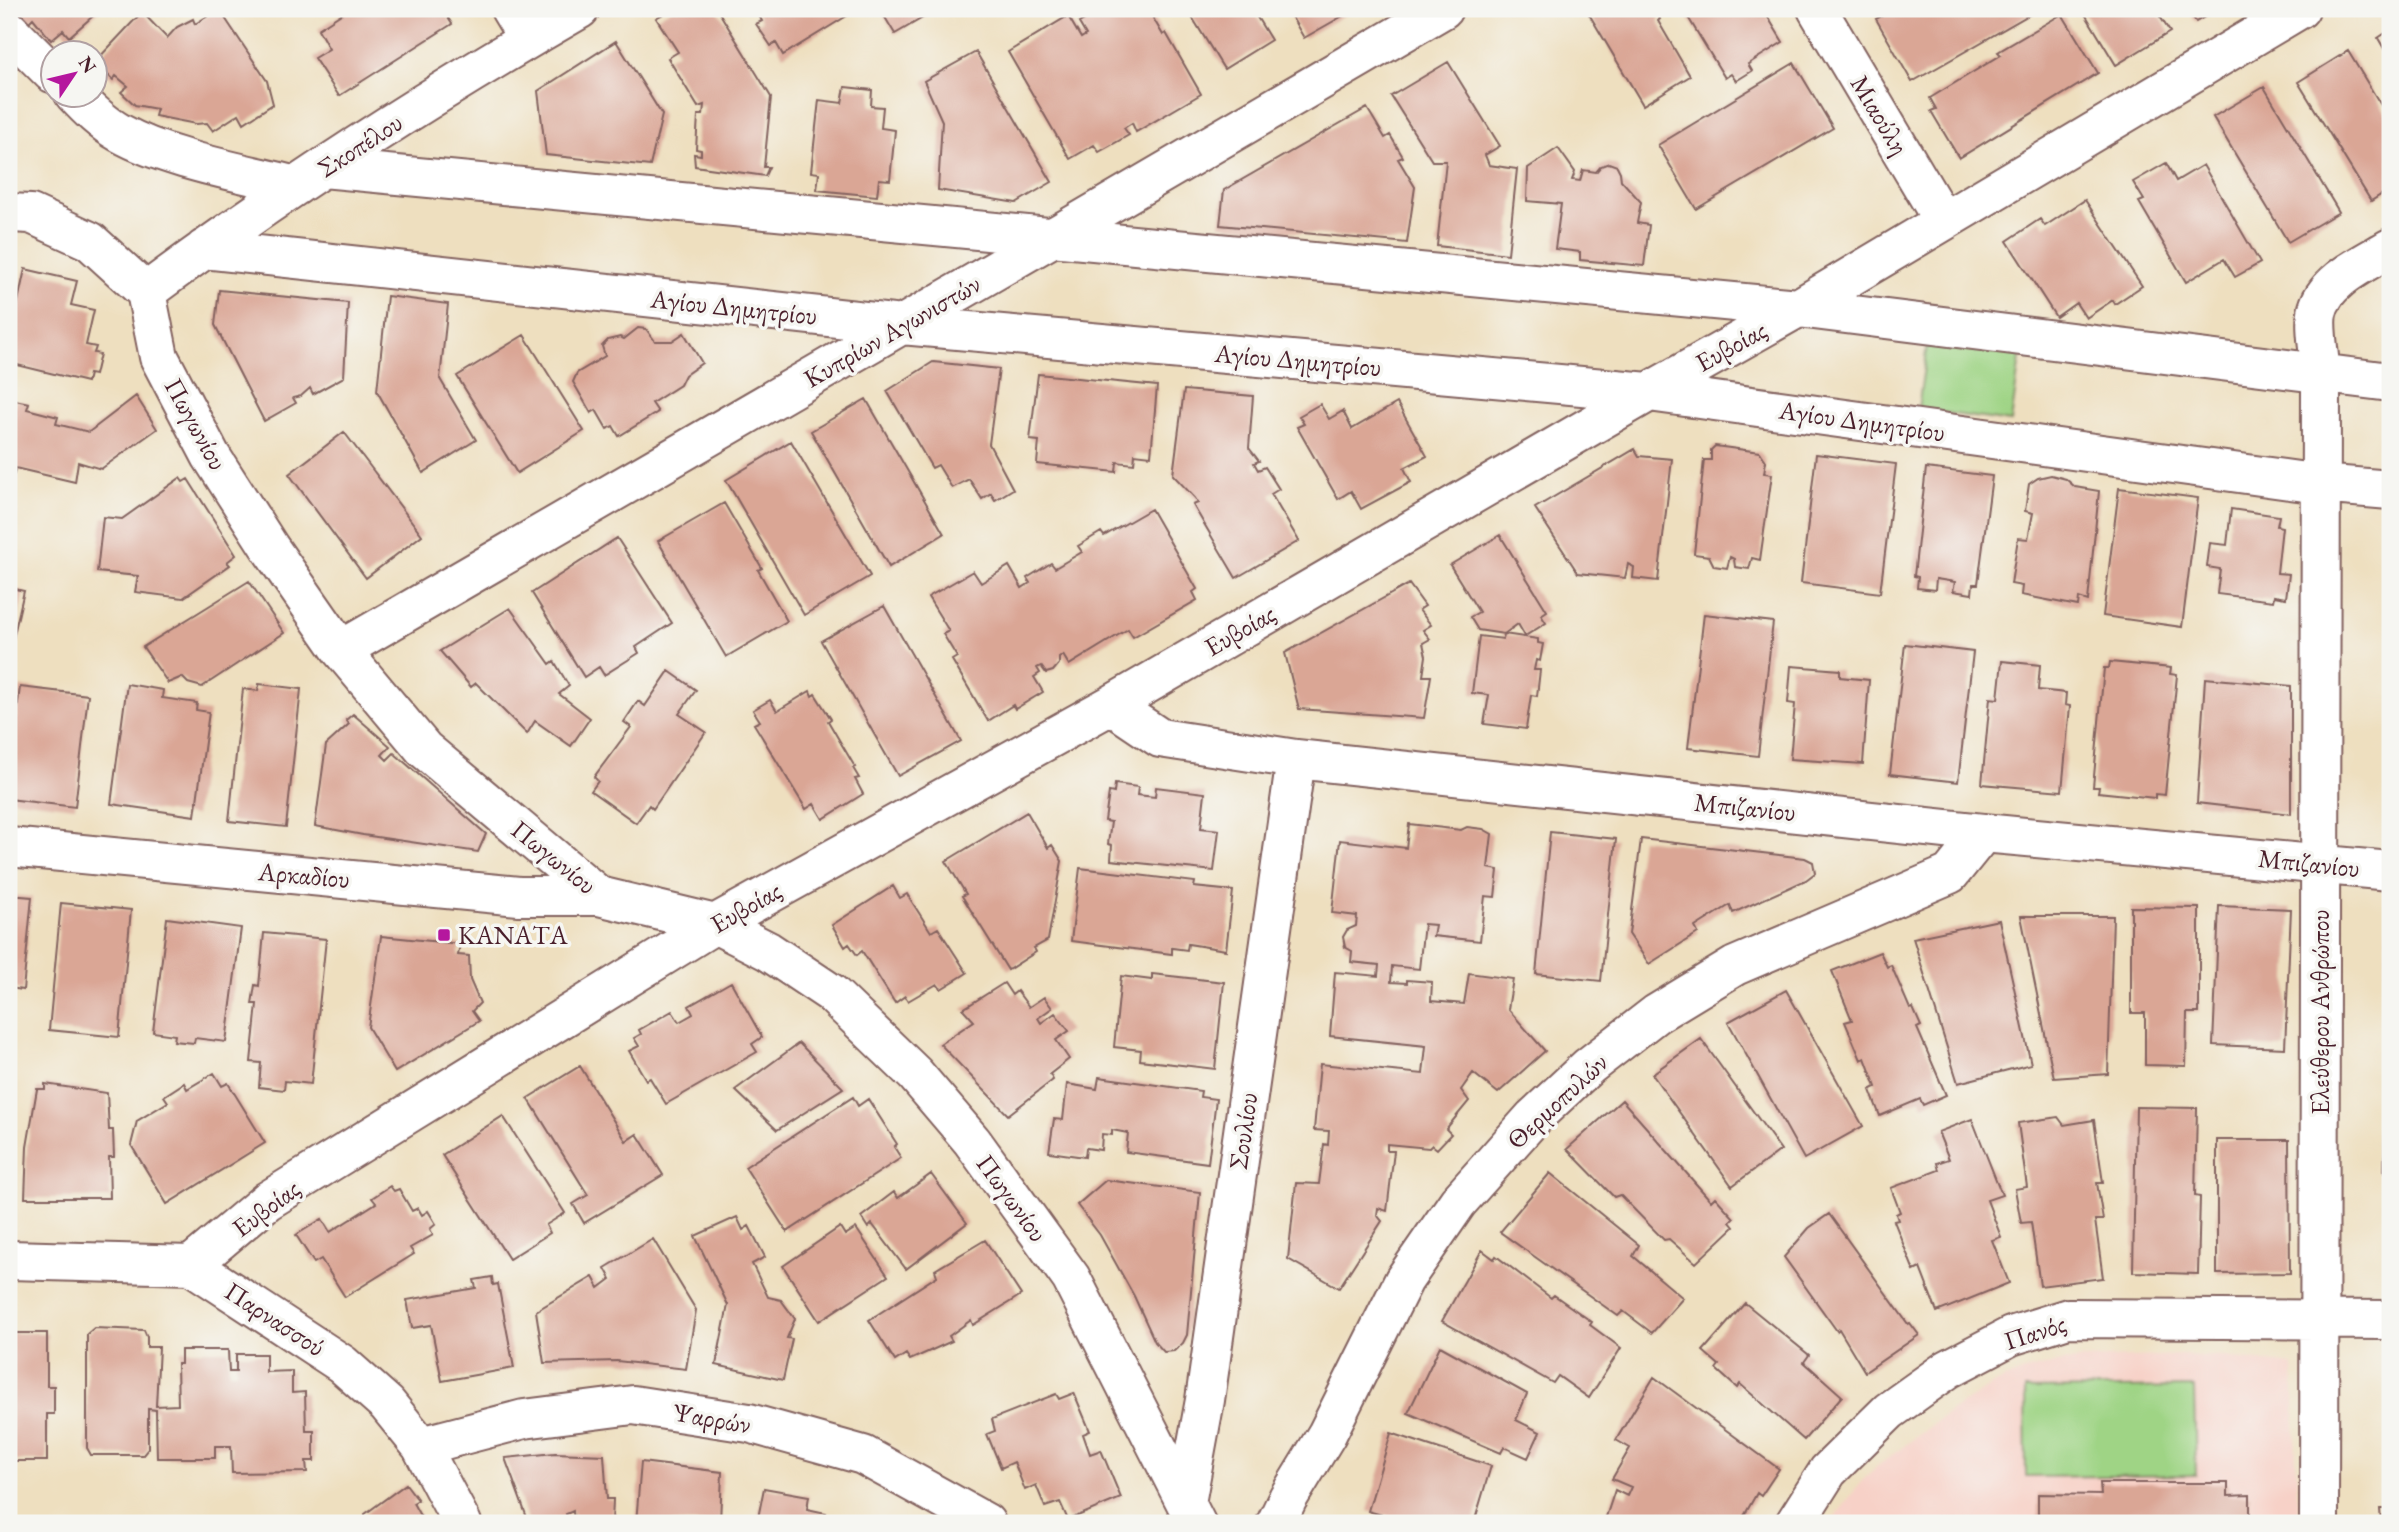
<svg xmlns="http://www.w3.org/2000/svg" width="2399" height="1532" viewBox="0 0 2399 1532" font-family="'EB Garamond',serif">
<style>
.built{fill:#f7d1c7}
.green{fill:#9fd485;stroke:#747a58;stroke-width:2}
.building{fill:#daa695}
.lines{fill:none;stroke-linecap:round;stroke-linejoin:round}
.minor-casing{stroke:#83625f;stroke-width:42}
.minor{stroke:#fff;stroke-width:38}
.poi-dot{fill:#b5179e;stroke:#f6f6f2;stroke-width:2.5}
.labels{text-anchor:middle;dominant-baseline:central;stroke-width:7;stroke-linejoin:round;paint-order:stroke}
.street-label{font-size:26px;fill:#4a1f2b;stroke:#f6f6f2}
.poi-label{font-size:26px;fill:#4a1f2b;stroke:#f6f6f2;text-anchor:start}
</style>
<rect width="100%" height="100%" fill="#f6f6f2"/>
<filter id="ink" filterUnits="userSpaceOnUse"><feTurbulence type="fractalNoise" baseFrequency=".0143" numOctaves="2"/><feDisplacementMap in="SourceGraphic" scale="14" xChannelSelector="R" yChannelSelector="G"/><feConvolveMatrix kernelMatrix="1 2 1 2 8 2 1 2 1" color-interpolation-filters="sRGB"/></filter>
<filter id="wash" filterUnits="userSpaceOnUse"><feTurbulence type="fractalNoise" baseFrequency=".00686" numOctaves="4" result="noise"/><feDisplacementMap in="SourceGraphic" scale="28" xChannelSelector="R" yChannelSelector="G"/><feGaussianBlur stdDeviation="1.57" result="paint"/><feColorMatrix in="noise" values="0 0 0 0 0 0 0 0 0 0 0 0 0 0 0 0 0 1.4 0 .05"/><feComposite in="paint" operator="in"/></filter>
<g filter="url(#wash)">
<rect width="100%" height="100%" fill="#eedfbf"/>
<path class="built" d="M2181,1355L2224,1357L2293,1365L2298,1523H1831L1860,1483L1876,1467L1952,1410L1998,1382L2024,1371L2052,1364L2083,1359Z"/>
<path class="green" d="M1929,331L2022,344L2011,422L1918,409Z
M2194,1387L2196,1475L2026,1477L2025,1389Z"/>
<g id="blocks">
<path class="building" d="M17,9H101L69,37L63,30L51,40L33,18L29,22Z
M219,9L267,81L273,104L244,123L239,114L213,131L207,123L196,124L155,116L157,109L135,105L121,92L128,86L116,76L113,80L95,62L142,12L167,38L177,27L193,19L195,24Z
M349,9H442L452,24L339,96L314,58L329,49L318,29Z
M672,9H717L771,97L764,167H769L765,176L695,166L694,154L701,155V150L696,149L698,115H703L704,105L698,107L668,58L678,52L656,18Z
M759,9H847L850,14L783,55L776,43L771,46L756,24L762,21L756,10Z
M880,9H938L895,34Z
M1103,9H1168L1153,18L1163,35L1166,33L1201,94L1136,132L1132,123L1124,128L1129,135L1099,152L1094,145L1070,159L1008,52L1068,16L1081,38L1086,35L1079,23Z
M1187,9H1252L1271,40L1224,69Z
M1287,9H1355L1304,38Z
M1586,9H1654L1660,19L1658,21L1690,76L1643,105Z
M1683,9H1763L1783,42L1748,64L1752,71L1736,81L1731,74L1725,78Z
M1884,9H2039L1912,82L1876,19L1887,13Z
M2082,9H2155L2170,32L2116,65Z
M2188,9H2218L2196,22Z
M2062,14L2098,73L1959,158L1931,111L1936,109L1930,98L2001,55L1998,52Z
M2390,30V59L2378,38Z
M616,41L662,115L650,166L546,155L538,91Z
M2348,51L2390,120V189L2371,201L2298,82Z
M976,52L1052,182L1016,203L938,190L942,121L924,81Z
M1448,62L1500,146L1485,155L1489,165L1517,169L1508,254L1437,246L1446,161H1432L1391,96Z
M1794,63L1833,128L1696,209L1658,145Z
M845,87L872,90L871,106L883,107L881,128L895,130L890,180L879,179L877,196L817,190L819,173L811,172L819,100L842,103Z
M2264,87L2339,212L2288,242L2213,117Z
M1367,108L1385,138L1390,135L1403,157L1398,159L1415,187L1407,243L1220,225L1224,190Z
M1558,148L1575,172L1572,180L1580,181L1583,170L1596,172L1601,166L1609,163L1617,166L1620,172L1621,180L1641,202L1637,223L1649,225L1644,266L1580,260V252L1555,249L1561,204L1527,201L1528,168Z
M2166,163L2176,181L2203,165L2260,263L2235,277L2224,259L2186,282L2139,202L2144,200L2133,182Z
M2085,200L2142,286L2115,304L2113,300L2086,318L2076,303L2056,317L2007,241L2040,219L2045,226Z
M25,269L77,281L71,305L94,310L86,345L96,347L94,353L100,354L95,375L89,374L87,382L9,363V343Z
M219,290L348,303L344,377L313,394L310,388L301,396L293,398L296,403L264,421L215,325Z
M387,296L448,304L440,379L476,440L423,473L377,391Z
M638,328L646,329L655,341H672L684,333L702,363L685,375L680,385L652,403L658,412L619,436L613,426L607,429L596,410L591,413L573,382L577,373L605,356L602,346L608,340L620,337L624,339Z
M524,335L584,431L517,473L457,376Z
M933,362L999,369L989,444L1013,489L995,500L991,493L982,499L969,479L952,488L938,465L932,468L887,391Z
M1038,374L1157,386L1151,456L1135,454L1134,464L1117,462L1116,472L1037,464L1039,441L1030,440Z
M1184,390L1253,396L1249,448L1259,461L1254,463L1258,470L1265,467L1279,489L1271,494L1299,541L1236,578L1193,505L1198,503L1195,498L1173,475Z
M136,396L157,429L101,469L78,462L75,482L15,468L14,474L9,473V405L14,406L15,400L29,403L27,409L58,417L56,424L89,432Z
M866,399L944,534L889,567L811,431Z
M1397,403L1427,456L1404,468L1411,482L1361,509L1351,491L1338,499L1297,427L1304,424L1299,416L1320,404L1329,419L1343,411L1352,429Z
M344,432L422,535L366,578L289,474Z
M791,441L870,576L804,615L726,480Z
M1715,446L1760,452L1766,461L1764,473L1772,474L1760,560L1752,558L1749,569L1735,567L1734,559L1730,557L1727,568L1714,566L1709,556L1694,554L1704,460H1711V450Z
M1635,449L1639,456L1672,459L1658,581L1633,578L1634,567L1628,564L1625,578L1578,573L1535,508Z
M1816,454L1896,464L1880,593L1801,583Z
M1926,468L1992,476L1978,584H1973L1972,594L1953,591L1955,582L1936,579L1935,590L1917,588L1918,577L1914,576Z
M2051,475L2066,479L2075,487L2099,491L2088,601L2079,598L2078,606L2021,595L2022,586L2011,584L2018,538L2028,539L2033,513L2025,511L2029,484L2038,478Z
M180,478L183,482L188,479L236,555L227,562L230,565L183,598L135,592L138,576L97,572L103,517L122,519Z
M2119,488L2198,498L2182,627L2103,616Z
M724,503L762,568L758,570L787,621L726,657L658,541Z
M1151,509L1197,589L1193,592L1197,600L1133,637L1128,629L1069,665L1063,655L1059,658V664L1053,671L1046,673L1041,666L1037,668L1040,673L1034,677L1043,692L1015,709L1013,705L988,721L952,660L957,657L943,634L949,631L928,597L973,571L981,583L1009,566L1022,588L1030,583L1027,578L1051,563L1055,568L1082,552L1078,546L1101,532L1104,536Z
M2231,509L2279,516L2277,526L2282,527L2277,573L2289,574L2286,598L2274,596L2273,601L2217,594L2220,569L2207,567L2210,543L2227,545Z
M1500,535L1547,611L1541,615L1546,623L1525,636L1518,624L1504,634L1478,630L1470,617L1479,612L1450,565Z
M617,538L672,623L636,647L639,653L604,675L599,667L584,677L532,593Z
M9,578L14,579L11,588L24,591L10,652Z
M249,581L284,633L202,687L188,683L182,677L168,683L143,647Z
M1409,584L1425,606L1419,610L1431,625L1423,630L1430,639L1423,643L1426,656L1423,676H1431L1424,718L1299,709L1285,653Z
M884,606L961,741L898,776L821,641Z
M510,608L550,664L554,661L569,686L559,694L590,718L571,746L535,721L527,734L476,683L471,687L440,651Z
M1704,614L1773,622L1758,756L1688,748Z
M1504,634L1538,639V643L1543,644L1540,661L1536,660L1534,670H1540L1537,696L1531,695L1526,729L1484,724L1489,695L1472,693L1479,636L1503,639Z
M1905,644L1973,652L1958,782L1890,774Z
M2002,661L2040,665L2038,690L2066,693L2065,705L2070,706L2062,791L1982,784L1990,698L1998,699Z
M2110,662L2171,668L2170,674L2177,675L2165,795L2155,794V798L2098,792L2099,787H2093L2104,668H2109Z
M1791,666L1840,670V677L1869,680L1863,764L1790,759L1795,704L1788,703Z
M669,671L696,690L679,714L706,732L653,809L649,805L636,823L591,791L598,781L594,777L631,727L624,722L638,701L645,706Z
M2205,678L2291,686V814L2197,803Z
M127,684L163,690L162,698L197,703L196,710L209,712L195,816L111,804Z
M259,684L301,689L286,827L229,821L243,689L258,691Z
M20,687L88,695L75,807L9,799V733L10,717L16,718Z
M810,691L812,696L815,694L831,719L828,721L855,767L853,768L859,778L855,779L863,794L823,819L814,804L806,809L754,724L760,721L753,710L770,700L777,711Z
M353,714L390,746L382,755L387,760L394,753L486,834L478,852L363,835L315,826L326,745L349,724L346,720Z
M1115,784L1138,787L1137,795L1155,797L1156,787L1205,793L1201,828L1219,830L1214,871L1111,860L1112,845L1108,844L1111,822L1105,821L1109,792L1114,793Z
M1027,812L1048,848L1052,845L1062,861L1048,940L1034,948L1036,952L1008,970L962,896L966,894L946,861Z
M1409,824L1461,830L1467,827L1483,829L1492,834L1488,868L1498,870L1495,897L1485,896L1480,941L1433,936L1435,925L1424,924L1419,969L1392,966L1391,982L1407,983V980L1432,982L1431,1001L1464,1004L1469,973L1513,979L1508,1009L1545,1051L1498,1093L1473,1073L1461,1090L1469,1101L1446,1129L1451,1134L1437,1149L1432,1145L1429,1148L1387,1144V1151H1394L1387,1211L1378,1208L1377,1215L1382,1221L1339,1288L1288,1259L1296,1183L1319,1184L1324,1144L1328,1145L1329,1131L1314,1130L1320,1064L1423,1074L1426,1046L1330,1036L1335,972L1378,976L1379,965L1351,962L1352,951L1345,947L1343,937L1347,930L1356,926L1357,916L1332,913L1340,840L1406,848Z
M1550,832L1616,839L1601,981L1536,974Z
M1641,839L1805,858L1813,862L1815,873L1806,880L1733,913L1730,905L1695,927L1698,933L1649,964L1629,934Z
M1080,868L1195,882L1194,887L1233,891L1226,950L1188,944L1187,950L1172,948V954L1071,941Z
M893,886L900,898L907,894L931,932L938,928L967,973L941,989L937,984L908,1001L905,996L895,1003L862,951L857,955L849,944L845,947L832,925Z
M9,895L32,897L23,990L9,988Z
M61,903L131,910L119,1037L49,1030Z
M2219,906L2291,909L2285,1048L2213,1045Z
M2131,907L2199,908V1013H2187L2186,1066L2145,1065V1013H2131Z
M2021,916H2113L2108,1074L2054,1078Z
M167,918L241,928L226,1042L195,1038L194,1043L174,1041L175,1035L153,1032Z
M1999,920L2031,1064L1958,1083L1913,938Z
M2388,929H2390V995H2384Z
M264,933L326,939L311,1084L285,1081L284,1090L259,1087L261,1063L251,1062L257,1004H252L255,985L259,986Z
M381,936L460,944L458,955L469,956L470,980L480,1003L472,1011L479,1021L395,1072L368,1027Z
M1880,952L1887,967L1891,965L1910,1009L1913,1008L1921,1026L1917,1028L1946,1095L1923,1105L1920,1099L1880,1116L1870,1090L1876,1087L1865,1058L1861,1060L1845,1022L1852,1020L1832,971Z
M1152,974L1224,982L1215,1069L1140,1060L1141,1050L1114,1047L1121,976L1152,980Z
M731,982L762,1037L752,1044L757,1052L666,1104L650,1078L646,1080L629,1051L639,1046L634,1038L641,1034L639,1030L672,1011L679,1022L693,1014L689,1006Z
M1004,983L1012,995L1017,991L1029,1007L1044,997L1052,1008L1038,1018L1041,1023L1055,1013L1069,1031L1056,1040L1069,1059L1050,1074L1053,1080L1008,1115L940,1044L974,1021L963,1009Z
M1786,990L1863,1126L1804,1159L1728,1022Z
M1701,1039L1781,1150L1732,1186L1652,1074Z
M799,1043L843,1088L777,1130L735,1090Z
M580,1066L626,1141L637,1134L663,1175L584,1223L573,1204L588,1195L528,1098Z
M214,1073L222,1086L228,1083L265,1143L167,1204L131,1145L137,1121L168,1102L164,1096L184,1083L187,1089Z
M1099,1077L1201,1091L1200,1097L1216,1099L1208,1163L1126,1152L1128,1133L1112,1130V1135L1102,1134L1101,1150L1086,1148L1085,1157L1049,1152L1054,1119L1063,1120L1067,1084L1097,1089Z
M45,1084L107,1093L109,1130H113L114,1157H109L110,1198H25L27,1147L37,1089H45Z
M853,1097L858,1106L868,1099L897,1144L894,1147L901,1158L787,1232L745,1167Z
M1622,1100L1711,1201L1715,1197L1734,1218L1730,1222L1734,1227L1696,1263L1669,1239L1664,1240L1620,1195L1614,1197L1567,1149Z
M2136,1107L2197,1108L2195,1196L2200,1197L2198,1274L2133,1272Z
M503,1116L565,1213L546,1225L550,1233L509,1259L442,1155Z
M2058,1117L2064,1125L2094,1120L2103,1183H2097L2103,1220H2095L2103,1278L2040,1286L2031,1222L2021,1223L2015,1189L2027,1187L2018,1123Z
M1972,1119L2002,1195L1987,1200L2001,1237L1992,1240L2009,1283L1937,1312L1920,1268L1914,1271L1894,1221L1898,1220L1896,1214L1900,1212L1891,1188L1939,1170L1937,1163L1949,1159L1938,1132Z
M2385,1130H2390V1173L2384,1172Z
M2217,1140H2289L2290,1273L2217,1274Z
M1550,1173L1639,1245L1633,1256L1683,1298L1652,1333L1623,1311L1618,1316L1500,1232Z
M931,1174L967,1223L906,1269L872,1224L868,1228L861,1217L894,1192L898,1198Z
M1106,1180L1200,1192L1187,1335L1183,1343L1174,1351L1164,1352L1155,1342L1134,1296L1100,1235L1077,1205Z
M390,1186L394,1191L399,1189L412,1211L418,1208L422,1215L428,1211L436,1224L430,1229L433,1235L410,1248L414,1254L345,1297L321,1259L314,1263L296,1235L322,1219L330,1232L376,1203L372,1198Z
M1829,1214L1908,1324L1910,1323L1919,1335L1865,1372L1839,1329L1837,1331L1784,1257L1809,1228Z
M737,1217L743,1230L749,1226L765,1257L752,1264L768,1297L781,1300L795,1319L787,1338L792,1339L783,1380L716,1365L728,1305L695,1236Z
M840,1227L845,1235L856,1228L888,1276L819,1321L783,1266Z
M653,1239L696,1310L686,1369L617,1361L544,1363L536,1311L593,1277L599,1288L611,1279L605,1268Z
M985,1240L1021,1295L973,1325L971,1320L949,1336L952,1341L910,1360L906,1354L895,1361L869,1320L937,1276L935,1270Z
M1482,1250L1494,1259L1496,1256L1551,1298L1554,1295L1592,1322L1590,1325L1621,1348L1589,1398L1558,1376L1553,1383L1442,1321Z
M492,1277L493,1285L498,1284L514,1368L442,1381L431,1325L412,1328L407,1300L476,1288L474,1280Z
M1745,1303L1809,1355L1804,1362L1842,1396L1804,1440L1740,1384L1737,1388L1716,1369L1719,1365L1703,1351Z
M94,1328L144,1330L147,1337V1347H159L156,1406L178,1405L177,1364H181V1350H228L229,1372H236V1354H266V1372L292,1371V1393L305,1392L306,1431H314V1461H306L307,1472L232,1473L231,1446H215V1458H157L156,1410L148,1409V1449L143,1455H91L87,1448V1334Z
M9,1333H47V1386H54V1414H47V1461H9Z
M1440,1346L1527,1394L1516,1420L1540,1432L1528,1458L1504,1447L1501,1453L1408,1413Z
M1654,1377L1779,1469L1761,1496L1757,1493L1740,1523H1727L1721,1519L1719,1523H1604L1615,1490L1627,1496L1631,1487L1612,1479L1630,1448L1616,1440Z
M1074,1393L1090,1431L1083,1434L1090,1454L1101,1450L1121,1498L1068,1520L1060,1502L1045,1507L1036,1485L1025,1490L1014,1462L1001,1468L987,1434L995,1431L992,1419L1056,1394L1059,1399Z
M1391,1433L1491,1466L1474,1523H1410L1368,1511Z
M555,1453L604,1455L607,1499H613L612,1523H574L573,1511L566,1514L568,1523H529L505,1458Z
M641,1462L722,1472L720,1523H636Z
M2100,1483H2228V1496L2250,1495V1523H2038V1494L2101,1495Z
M406,1484L418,1500L413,1503L424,1523H365V1514Z
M764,1488L809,1496L807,1509L826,1513L824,1523H757Z
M2380,1509H2390V1523H2381Z"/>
</g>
</g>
<g filter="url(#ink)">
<use href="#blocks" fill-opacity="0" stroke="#83625f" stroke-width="2"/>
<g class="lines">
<defs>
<path id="minor" d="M510,9L528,39
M1817,9L1943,221
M9,30L52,73
M74,94C88,109 102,123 120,133C168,160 241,172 296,186
M323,168L1798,308L2390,382
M9,213L31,214L90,241L146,292
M204,249L902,325L1649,392L2320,484L2390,490
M146,292L159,357L211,456L270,548L341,650L424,749L599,896L715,924L768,951L831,993L915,1074L972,1141L1071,1278L1196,1523
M146,292C284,189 431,95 580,9
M341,650L1055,236L1443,9
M1111,705L1160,738L1296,759L1983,833L2390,871
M9,847L519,896H599
M9,1260L191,1265L342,1364L387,1404L421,1446L462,1523
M191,1265L267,1201L715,924L1111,705L1649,392L1798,308L2300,9
M421,1446L524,1419L633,1405L749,1423L863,1455L986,1523
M1186,1503L1205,1400L1296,759
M1276,1523L1288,1498L1327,1434L1404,1280L1458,1202L1533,1118L1589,1066L1656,1014L1735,966L1950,874L1983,833
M1795,1523L1828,1471L1889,1411L1948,1369L2011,1336L2068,1318L2390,1320
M2319,1523L2321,375C2320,359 2314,328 2317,313C2323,281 2365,263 2390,248"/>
</defs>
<use href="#minor" class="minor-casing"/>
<use href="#minor" class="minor"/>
</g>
</g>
<rect class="poi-dot" x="437" y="928" width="14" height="14" rx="3.5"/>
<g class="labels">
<g class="street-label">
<text transform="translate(1880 115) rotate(59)">Μιαούλη</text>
<text transform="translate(360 145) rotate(-33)">Σκοπέλου</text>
<text transform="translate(734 307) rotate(6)">Αγίου Δημητρίου</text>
<text transform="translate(892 331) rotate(-30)">Κυπρίων Αγωνιστών</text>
<text transform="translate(1731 346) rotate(-29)">Ευβοίας</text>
<text transform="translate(1298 360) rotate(5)">Αγίου Δημητρίου</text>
<text transform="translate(1862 421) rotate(8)">Αγίου Δημητρίου</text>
<text transform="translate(196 424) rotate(61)">Πωγωνίου</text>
<text transform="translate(1240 630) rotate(-30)">Ευβοίας</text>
<text transform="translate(1745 807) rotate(6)">Μπιζανίου</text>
<text transform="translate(554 857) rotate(39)">Πωγωνίου</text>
<text transform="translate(2309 863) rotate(6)">Μπιζανίου</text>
<text transform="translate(304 875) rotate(5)">Αρκαδίου</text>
<text transform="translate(746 907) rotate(-30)">Ευβοίας</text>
<text transform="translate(2320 1012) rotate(-90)">Ελεύθερου Ανθρώπου</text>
<text transform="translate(1557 1101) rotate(-43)">Θερμοπυλών</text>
<text transform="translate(1243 1131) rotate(-82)">Σουλίου</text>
<text transform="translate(1012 1198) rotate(54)">Πωγωνίου</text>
<text transform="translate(266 1208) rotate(-37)">Ευβοίας</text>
<text transform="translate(275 1319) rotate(33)">Παρνασσού</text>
<text transform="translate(2035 1332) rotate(-18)">Πανός</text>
<text transform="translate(712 1418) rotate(10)">Ψαρρών</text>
</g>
<g class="poi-label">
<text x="458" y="935">ΚΑΝΑΤΑ</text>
</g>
</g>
<rect width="2399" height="1532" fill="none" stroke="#f6f6f2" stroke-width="35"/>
<g transform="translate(74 74) rotate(55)"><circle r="33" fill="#f6f6f2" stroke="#b1a0a2" stroke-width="2"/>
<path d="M0-5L12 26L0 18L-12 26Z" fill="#b5179e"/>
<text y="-10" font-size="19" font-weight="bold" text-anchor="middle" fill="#4a1f2b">N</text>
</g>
</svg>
